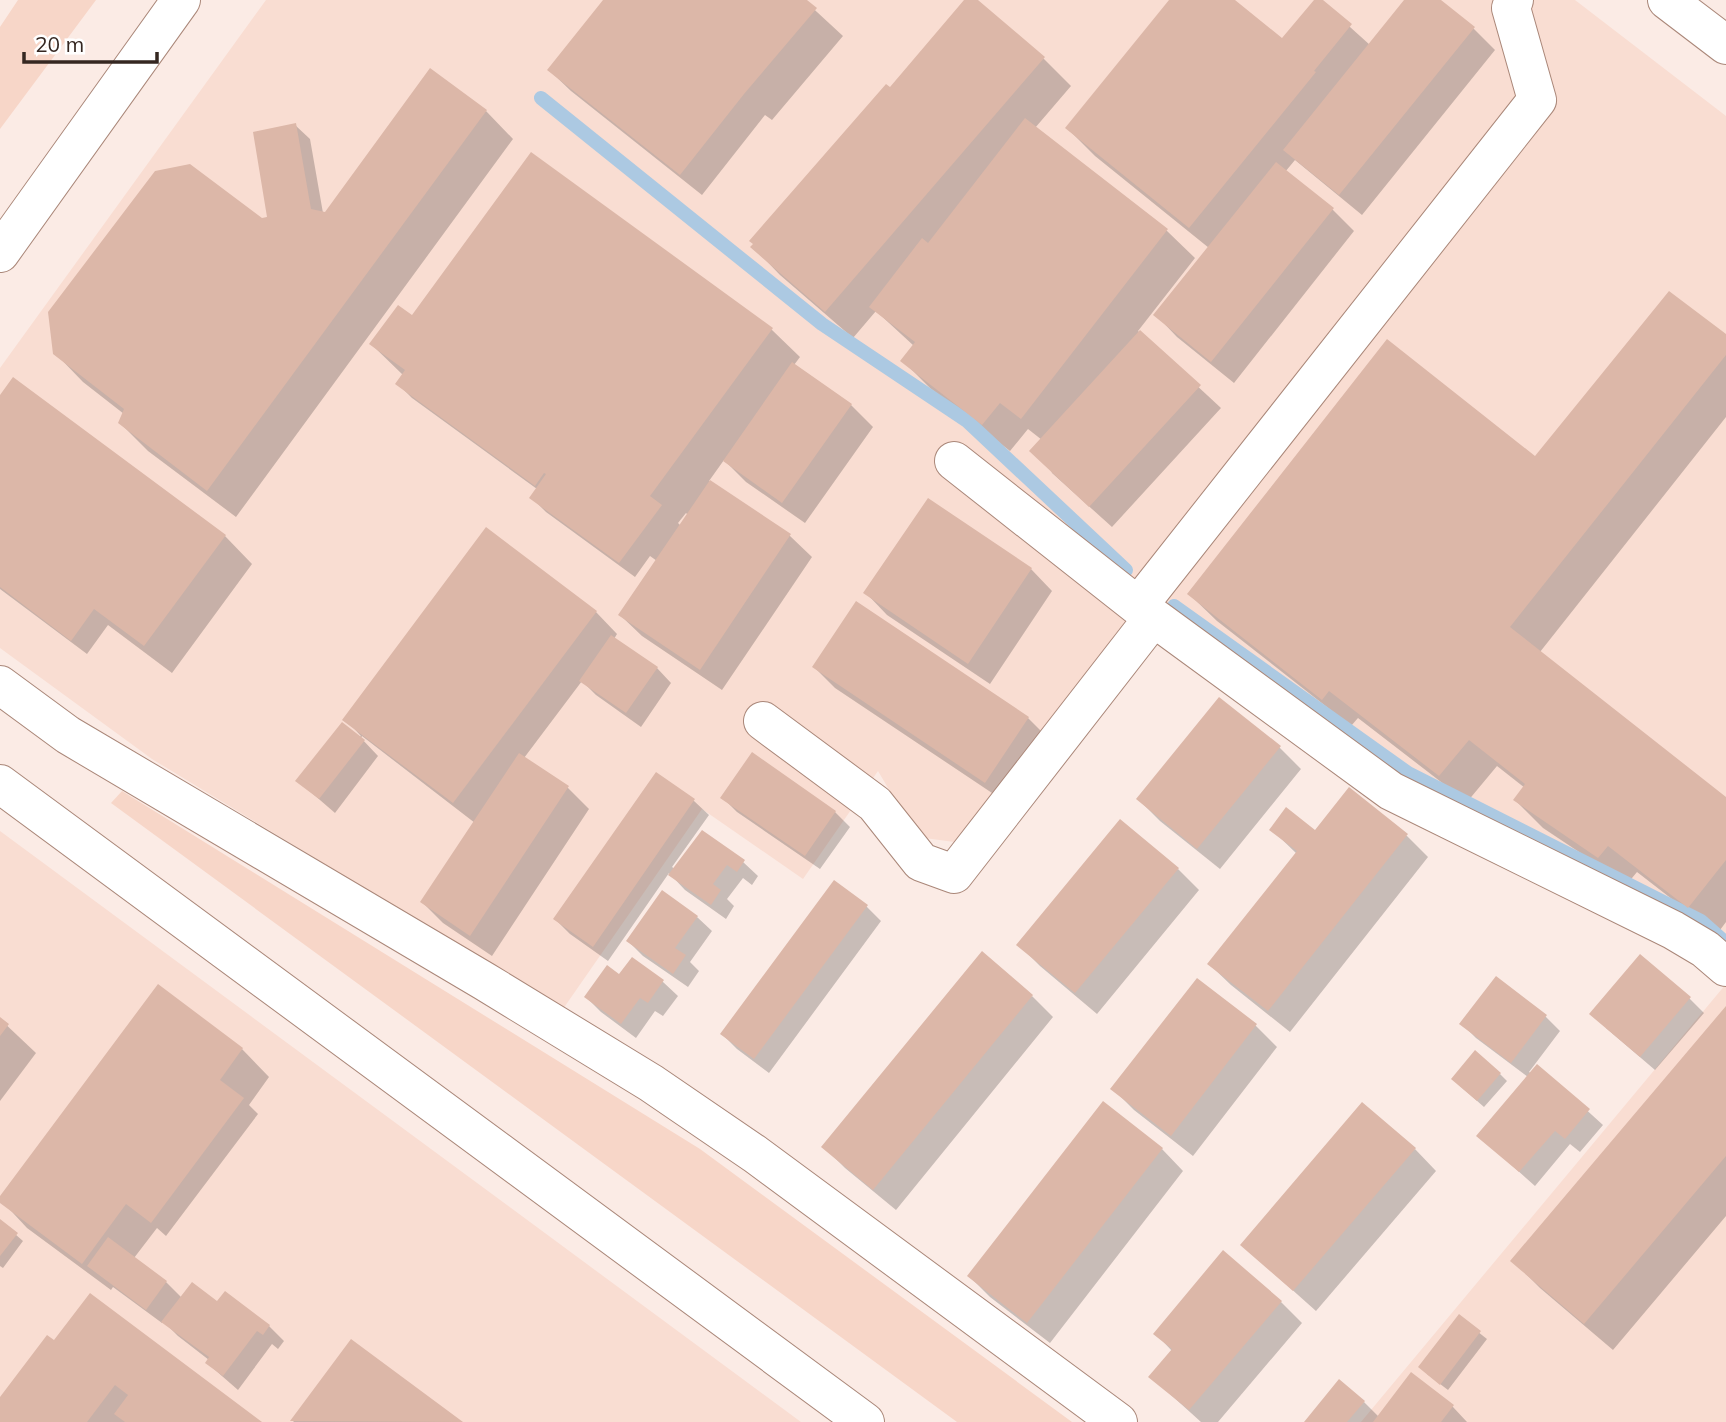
<svg xmlns="http://www.w3.org/2000/svg" width="1726" height="1422" viewBox="0 0 1726 1422" font-family="Mulish,sans-serif">
<style>
.built{fill:#f9ddd2}
.green{fill:#f7d6c8}
.shadow{fill:#0003;fill-rule:evenodd}
.lines{fill:none;stroke-linecap:round;stroke-linejoin:round}
.stream{stroke:#acc9e2;stroke-width:14}
.building{fill:#dcb7a8}
.street-casing{stroke:#aa8779;stroke-width:40}
.secondary-casing{stroke:#aa8779;stroke-width:40}
.highway-casing{stroke:#aa8779;stroke-width:40}
.street{stroke:#fff;stroke-width:38}
.secondary{stroke:#fff;stroke-width:38}
.highway{stroke:#fff;stroke-width:38}
</style>
<rect width="100%" height="100%" fill="#fbebe5"/>
<path class="built" d="M266,0H1575L1726,116V951L1698,930L1412,779L1172,607L1119,629L962,843L917,837L878,771L803,879L702,809L563,1009L152,759L0,648V368Z
M0,831L801,1422H0Z
M1726,984V1422H1361Z"/>
<path class="green" d="M18,0H96L0,129V27Z
M122,791L700,1149L1072,1422H957L111,803Z"/>
<path class="shadow" d="M605,0H804L843,36L772,120L765,115L702,195L571,91L549,70Z
M967,0H975L1044,59L1071,86L1035,128L1167,231L1195,258L1138,331L1221,408L1112,527L1052,473L1042,440L1028,429L1010,451L930,388L902,360L914,346L876,311L853,338L780,275L753,247Z
M1171,0H1232L1283,41L1316,0H1320L1370,45L1406,0H1438L1474,29L1495,50L1362,215L1295,160L1285,172L1333,210L1354,231L1234,383L1177,337L1156,315L1209,248L1095,156L1067,128Z
M486,111L513,139L236,517L148,451L120,423L124,414L83,382L55,353L269,216L295,125L310,139L323,213L326,214Z
M532,154L772,330L800,357L794,365L851,405L873,427L805,523L746,482L724,460L709,481L790,536L812,557L722,690L642,636L620,615L657,561L650,556L635,577L546,512L531,497L537,489L412,398L398,384L403,375L371,344L412,318ZM686,513L688,515L681,526L678,523Z
M1726,337V417L1540,652L1726,799V922L1717,934L1637,872L1627,884L1543,828L1515,800L1525,788L1497,766L1467,802L1358,718L1351,726L1217,621L1189,594L1535,459Z
M0,398L225,536L252,564L172,673L108,625L87,654L0,589Z
M487,530L596,612L617,634L614,639L657,668L671,683L641,727L596,695L582,681L524,758L568,788L589,809L492,956L443,923L422,902L475,823L362,736L361,738L378,756L335,813L298,781L361,736L345,719Z
M1031,569L1052,591L990,684L887,615L866,593Z
M814,667L1028,718L1049,739L1007,803L835,688Z
M1279,747L1301,769L1220,869L1160,821L1138,799Z
M752,755L835,812L850,827L820,869L737,812L723,798Z
M656,774L694,801L709,815L672,867L675,869L743,862L758,876L752,885L743,878L727,899L734,906L726,919L685,890L669,873L608,961L570,934L555,919Z
M1271,829L1407,836L1428,857L1290,1032L1231,985L1209,964L1297,854Z
M1178,869L1199,890L1097,1014L1040,966L1019,945Z
M834,883L867,907L881,921L769,1073L737,1049L722,1034Z
M697,917L712,931L690,962L699,971L688,987L643,956L628,941Z
M632,959L663,982L678,996L663,1016L655,1011L636,1038L601,1012L586,997L620,976Z
M1496,979L1546,1017L1560,1031L1529,1072L1532,1074L1538,1066L1603,1125L1580,1152L1570,1144L1535,1186L1479,1136L1528,1077L1476,1038L1462,1024Z
M1197,980L1256,1026L1277,1047L1193,1156L1134,1110L1113,1089Z
M1032,996L1053,1017L896,1210L845,1168L824,1147Z
M1689,998L1704,1013L1655,1070L1606,1028Z
M1726,1009V1216L1613,1350L1540,1288L1513,1261Z
M0,1019L36,1053L0,1101Z
M242,1049L269,1077L249,1105L258,1114L166,1236L157,1228L134,1258L166,1282L182,1298L217,1304L225,1294L269,1326L284,1341L278,1349L272,1344L238,1390L207,1363L209,1360L178,1336L163,1321L162,1323L113,1287L111,1290L27,1228L0,1199Z
M1500,1074L1507,1081L1484,1107L1460,1086Z
M1162,1149L1183,1171L1050,1343L990,1297L969,1276Z
M1415,1149L1436,1171L1316,1311L1242,1245Z
M0,1221L23,1241L3,1268L0,1266Z
M1281,1302L1302,1323L1218,1422H1201L1150,1376L1172,1351L1155,1333Z
M1459,1317L1487,1339L1448,1390L1427,1374Z
M351,1341L460,1422H294L292,1420Z
M55,1343L259,1422H0V1400Z
M1412,1375L1453,1407L1467,1422H1306L1364,1402L1379,1417Z"/>
<g class="lines">
<path class="stream" d="M541,98L822,324L967,421L1126,570
M1174,606L1408,773L1701,921L1726,943"/>
</g>
<path class="building" d="M603,0H807L817,8L744,94L680,175L547,70Z
M964,0H978L1045,57L825,312L750,247L753,244L749,241L886,84L890,87Z
M1169,0H1235L1282,38L1314,0H1323L1352,24L1314,71L1316,72L1189,228L1065,128Z
M1404,0H1441L1475,27L1339,195L1283,150Z
M430,68L487,110L207,491L118,423L124,409L53,354L48,312L155,171L190,164L262,218L267,217L253,132L296,123L311,209L325,212Z
M1025,118L1168,229L1021,419L1000,403L982,425L900,361L915,342L869,307L922,238L928,243Z
M531,152L773,328L650,496L662,505L619,563L529,498L546,474L544,473L535,486L395,384L405,370L369,344L398,305L412,315Z
M1276,162L1334,208L1211,362L1153,315Z
M1669,291L1726,334V355L1510,627L1726,797V860L1688,908L1608,846L1598,858L1513,800L1525,784L1469,740L1439,776L1329,691L1322,700L1187,594L1387,339L1535,456Z
M1140,330L1201,385L1089,507L1029,451Z
M792,362L852,404L782,503L723,461Z
M13,377L226,535L144,646L94,609L71,641L0,587V395Z
M710,480L791,534L700,670L618,615Z
M928,498L1032,568L968,664L863,593Z
M486,527L597,611L453,803L342,720Z
M856,601L1029,717L985,783L812,667Z
M611,635L658,667L626,713L579,681Z
M1219,697L1281,746L1197,849L1136,799Z
M342,722L365,740L319,799L295,781Z
M752,752L836,811L805,856L720,798Z
M519,753L569,786L470,936L420,902Z
M656,772L695,799L593,947L553,919Z
M1349,787L1408,834L1268,1011L1207,964L1297,851L1269,830L1286,807L1315,830Z
M1120,819L1179,868L1075,993L1016,945Z
M702,830L745,860L737,872L727,865L713,884L721,890L711,905L668,875Z
M834,880L868,905L754,1059L720,1034Z
M662,890L698,916L675,948L686,955L673,974L626,941Z
M982,951L1033,995L873,1190L821,1147Z
M1640,954L1691,997L1640,1057L1589,1014Z
M632,957L664,980L648,1003L640,998L621,1024L584,997L607,965L619,974Z
M1496,976L1547,1015L1511,1063L1459,1024Z
M1197,978L1257,1024L1171,1136L1110,1089Z
M158,984L243,1048L220,1080L244,1098L151,1223L126,1204L82,1264L0,1203V1196Z
M1726,1006V1156L1584,1324L1510,1261Z
M0,1017L9,1024L0,1036Z
M1475,1050L1501,1073L1477,1101L1451,1079Z
M1537,1064L1590,1109L1565,1139L1555,1131L1519,1172L1476,1136Z
M1103,1101L1163,1148L1027,1323L967,1276Z
M1362,1102L1416,1148L1293,1291L1240,1245Z
M0,1219L18,1233L0,1256Z
M108,1237L167,1281L146,1310L87,1266Z
M1223,1250L1282,1301L1189,1410L1148,1377L1172,1349L1153,1334Z
M192,1282L217,1301L225,1291L270,1325L263,1335L257,1331L223,1376L205,1363L209,1357L161,1322Z
M90,1293L262,1422H125L114,1414L128,1395L115,1385L87,1422H0V1397L47,1335L54,1340Z
M1459,1314L1481,1331L1440,1385L1418,1367Z
M351,1339L463,1422L290,1421Z
M1411,1372L1454,1405L1441,1422H1373Z
M1339,1379L1365,1401L1347,1422H1304Z"/>
<g class="lines">
<defs>
<path id="street" d="M954,461L1138,606L1537,100L1511,8L1514,0
M1138,606L1391,791L1673,930L1705,949L1726,967
M0,685L68,735L484,981L651,1083L755,1154L1118,1422
M763,721L875,804L921,862L954,874L1153,618
M0,784L865,1422"/>
<path id="secondary" d="M0,253L181,0"/>
<path id="highway" d="M1667,0L1726,45"/>
</defs>
<use href="#street" class="street-casing"/>
<use href="#secondary" class="secondary-casing"/>
<use href="#highway" class="highway-casing"/>
<use href="#street" class="street"/>
<use href="#secondary" class="secondary"/>
<use href="#highway" class="highway"/>
</g>
<path d="M24 52v10h133v-10" fill="none" stroke="#352721" stroke-width="3.5"/>
<text x="35" y="52" font-size="21" fill="#352721" stroke="#ffffff" stroke-width="5" paint-order="stroke">20 m</text>
</svg>
